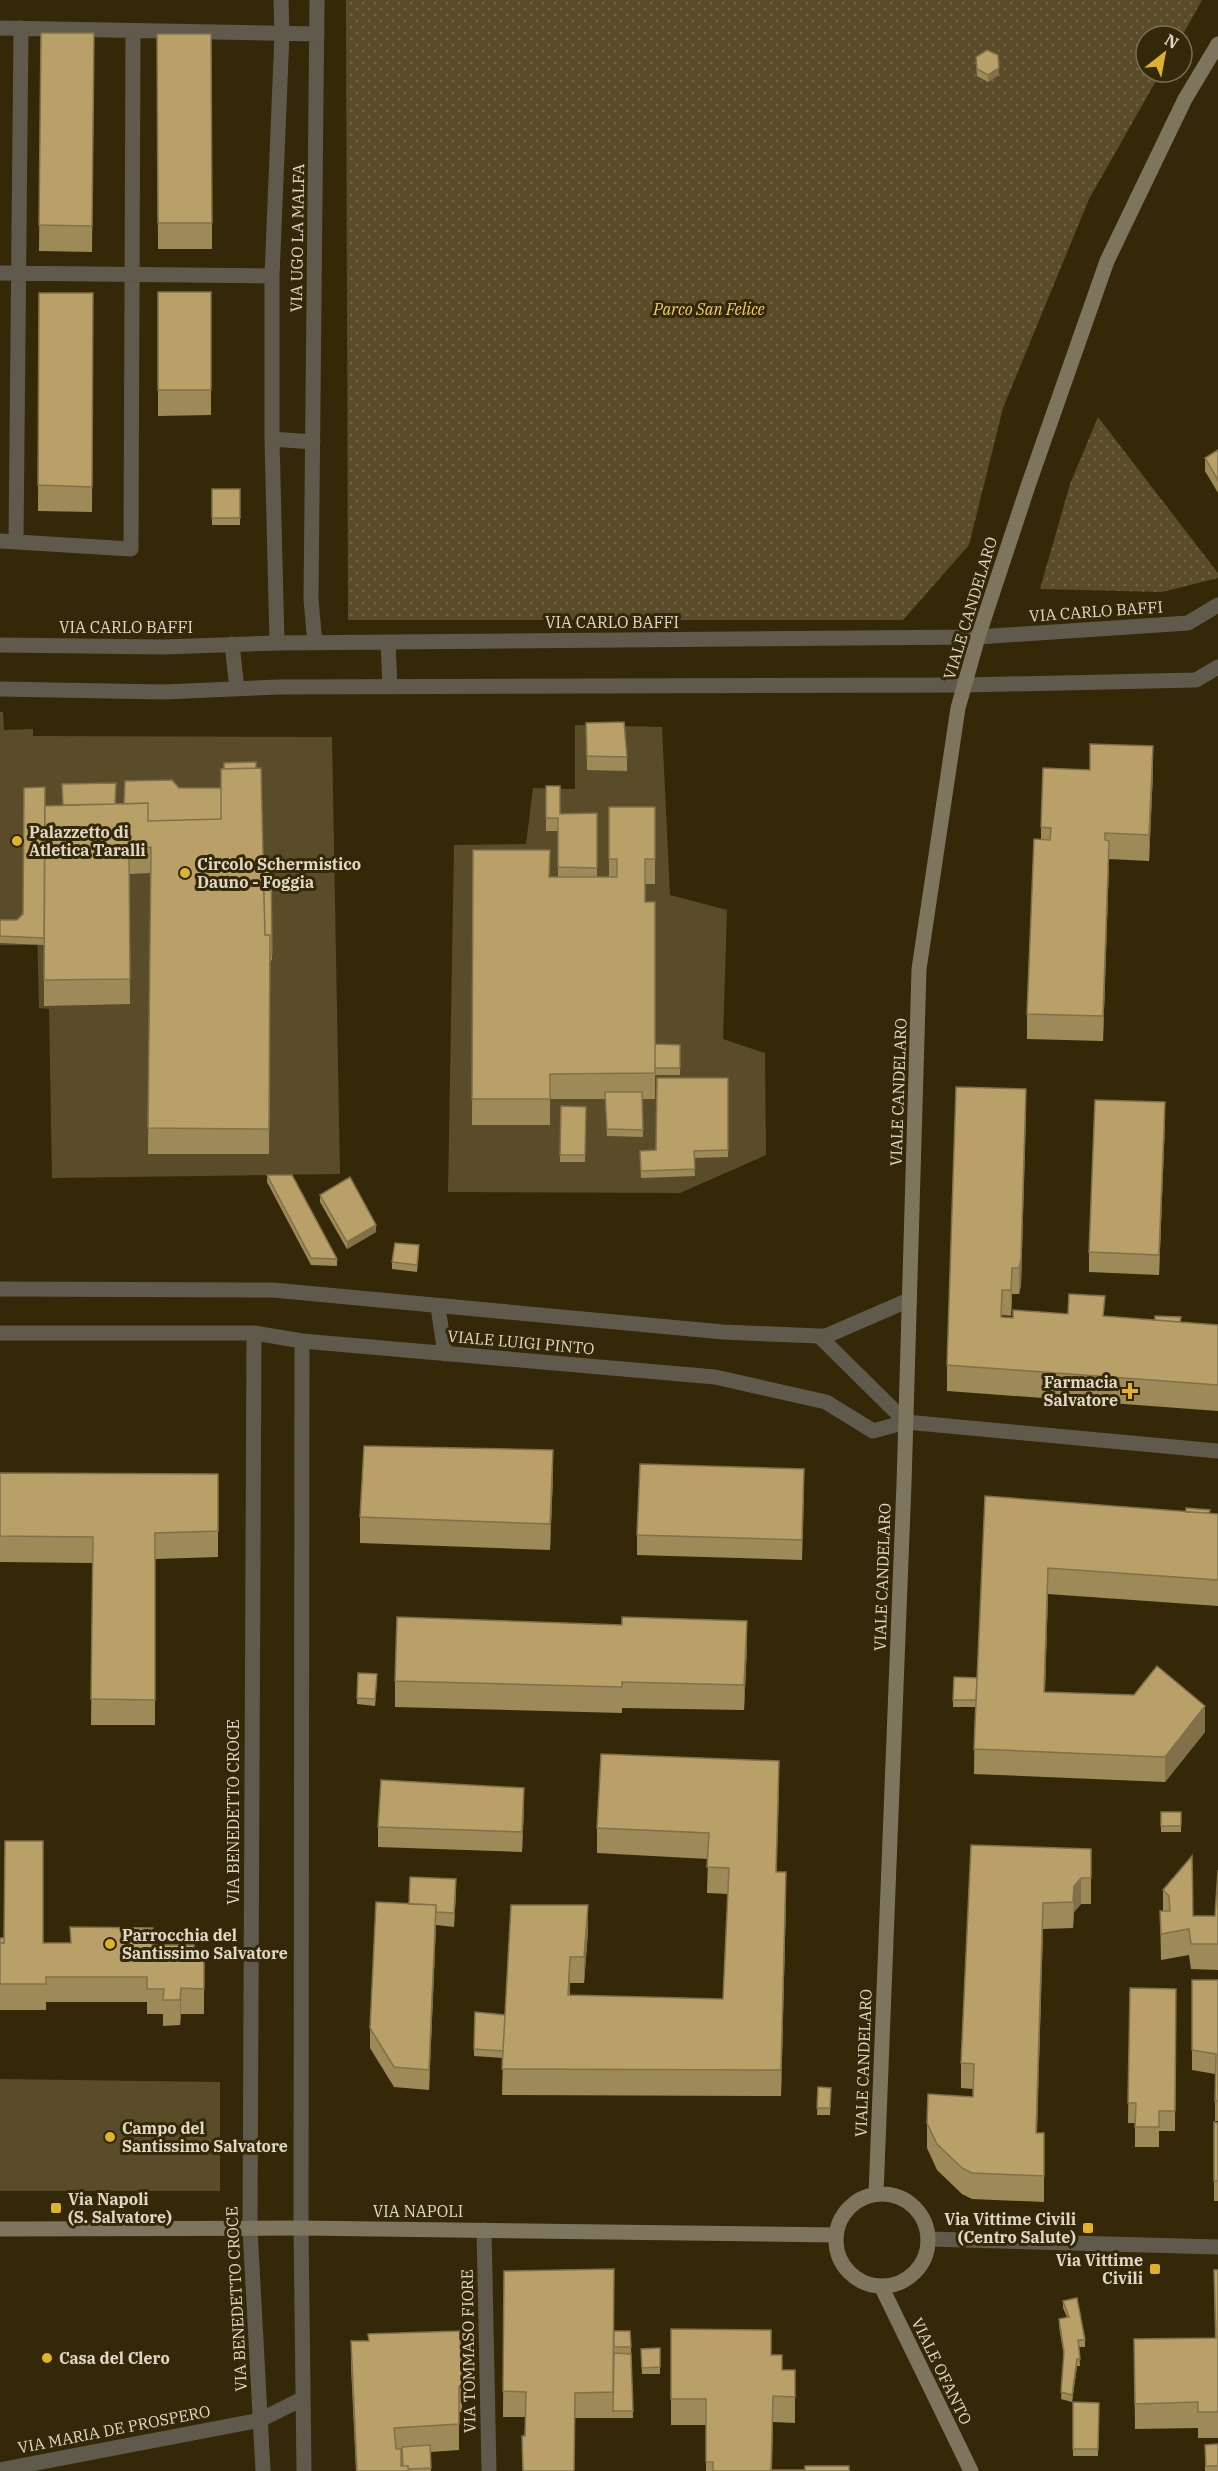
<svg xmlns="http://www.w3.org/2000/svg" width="1218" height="2471" viewBox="0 0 1218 2471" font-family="'IBM Plex Serif',serif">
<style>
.green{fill:#5a4c29}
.park{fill:url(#park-dots)}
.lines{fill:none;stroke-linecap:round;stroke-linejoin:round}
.minor{stroke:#605a4c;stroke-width:15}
.tertiary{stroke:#605a4c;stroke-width:15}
.secondary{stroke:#7e755f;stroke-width:15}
.wall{fill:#9e8a59}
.shaded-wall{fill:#817049}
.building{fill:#b8a068;stroke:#817049;stroke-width:1.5}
.poi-dot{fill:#deb133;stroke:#342808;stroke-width:2}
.labels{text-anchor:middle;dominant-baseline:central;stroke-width:6;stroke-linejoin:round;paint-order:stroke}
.street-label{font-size:16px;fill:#e0d8c7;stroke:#342808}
.park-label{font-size:16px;font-style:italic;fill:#f0ce7a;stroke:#342808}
.poi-label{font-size:16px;font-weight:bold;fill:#e0d8c7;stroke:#342808;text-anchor:start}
</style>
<defs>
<pattern id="park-dots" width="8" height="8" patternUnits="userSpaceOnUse" patternTransform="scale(1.5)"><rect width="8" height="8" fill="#5a4c29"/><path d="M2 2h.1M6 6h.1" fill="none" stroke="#716547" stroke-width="1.8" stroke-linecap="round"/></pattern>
</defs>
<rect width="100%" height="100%" fill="#342808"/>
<path class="green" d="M0,712H3L4,730L33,729V736L332,737L340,1174L52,1178L49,1009L39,1008L37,927L36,945H0Z
M575,725L662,727L670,895L727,910L723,1039L765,1053L766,1155L680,1193L448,1192L454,845L526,844L533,788L575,789Z
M0,2079L220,2082V2191H0Z"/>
<path class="park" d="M346,0H1202L1182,36H1146V72H1161L1089,199L1003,408L969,545L903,620H348Z
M1098,417L1218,573V578L1162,592L1040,589L1070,484Z"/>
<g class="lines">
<path class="minor" d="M0,28L317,34
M0,273L272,276
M272,439L313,442
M0,541L131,549L133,31
M16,541L21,28
M388,642L390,687
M277,643L272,439V276L282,34L281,0
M315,643L311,600L317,0
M232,644L237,689
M0,645L163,647L277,643L978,637L1188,623L1218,605
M0,689L164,692L278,687L964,685L1196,680L1218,667
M0,1289L273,1290L723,1332L819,1336H826L909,1300
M438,1307L445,1354
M0,1333H254L302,1341L715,1377L826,1402L873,1431L906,1422L1218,1451
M254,1333L250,2229L263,2471
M819,1336L906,1422
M302,1341L301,2228L304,2471
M484,2230L489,2471
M0,2470L260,2420L302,2399"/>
<path class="tertiary" d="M928,2239L1218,2247"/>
<path class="secondary" d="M876,2194L904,1484L919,969L958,708L978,637L1028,486L1107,261L1185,99L1218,44
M836 2240a46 46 0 1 1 92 0a46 46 0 1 1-92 0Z
M0,2229L301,2228L836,2235
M881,2286L971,2471"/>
</g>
<path class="wall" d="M41,33H94L92,252L39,251Z
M157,34L212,223V249H158Z
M976,57L999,75L988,82L977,76Z
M158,292H211V415L158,416Z
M39,293H93L92,512L38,511Z
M1218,450V493L1205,471V458Z
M212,489H240V525H212Z
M586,723L627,757V771L587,770Z
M1153,772L1149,861L1109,859L1103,1041L1027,1039V1014L1041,840V827Z
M546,786L560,814L597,813V877H609V807H655V884H645V902H655V1099H642L643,1137L607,1136L605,1099H550V1125H472L473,850L550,877H558V831H546Z
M179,788L263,864H271L272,960L270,961L269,1154H148L151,873L129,874L130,1004L44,1006V945L0,943V920H17L44,889L115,804H124Z
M655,1044L680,1045V1075H655Z
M728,1078V1157L694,1158L695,1176L641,1178L640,1151L656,1150Z
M586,1107L585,1162H560V1155Z
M1026,1115L1021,1285L1019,1294H1012L1011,1316L1002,1315V1317L1013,1318L1105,1317L1218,1325V1411L947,1391V1365Z
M1165,1122L1159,1275L1089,1272V1252Z
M267,1175L337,1259V1266L311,1265L267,1182Z
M320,1195L376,1232L347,1249L320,1202Z
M419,1252L417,1272L392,1269V1262Z
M0,1473L218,1474V1557L155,1559V1725H91L93,1563L0,1562Z
M553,1476L550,1550L360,1543V1517Z
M804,1489L802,1560L637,1555V1535Z
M985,1496L1218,1514V1606L1048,1594L1045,1692L1205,1732L1165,1782L974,1774L975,1707H953V1700L977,1678Z
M747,1647L744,1710L622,1708V1713L395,1707V1681Z
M358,1673L377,1681L375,1706L357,1704Z
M779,1787L776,1872L786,1898L781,2096L502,2095L503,2058L474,2056V2049L505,2015L588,1931L584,1983H570V1995L723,1999L728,1894L707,1893L708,1859L597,1853V1828Z
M524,1808L522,1852L378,1847V1827Z
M1161,1812H1181V1832H1161Z
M971,1845L1091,1849V1904H1081L1074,1912L1073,1928L1043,1929L1037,2133H1044V2202L972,2199L962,2194L937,2170L927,2148V2123L973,2097V2089L961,2088V2063Z
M1218,1870V1970L1191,1969L1189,1955L1161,1960L1160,1911H1163V1890L1193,1916H1215Z
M456,1892L454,1927L436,1925L429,2090L394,2087L370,2048V2028L409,1904Z
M0,1938L43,1943L153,1945L194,1959L204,1958V2014H181L180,2025L163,2026V2014H147V2002H46V2010H0Z
M1192,1980H1218V2121H1215V2074L1192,2070Z
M1130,1988L1176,1989L1175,2131H1159V2147H1135V2123H1128Z
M818,2087L831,2088L830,2115H817Z
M1214,2122L1218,2123V2201H1214Z
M614,2269L613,2409L614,2331L631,2347L633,2418H575L525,2436V2417H503L504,2271Z
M1214,2270H1218V2438H1198V2428L1135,2429L1134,2339L1215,2338Z
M1063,2301L1085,2340V2347H1079L1080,2366H1077L1072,2402L1061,2399L1064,2357L1059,2326V2319L1067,2317L1063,2308Z
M671,2329L771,2355L782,2370H795V2423L773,2422L772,2470L849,2471H706V2425H671Z
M351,2341L462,2386V2412H459V2450L430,2452L431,2471H356L351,2367Z
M660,2348V2374H642L641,2349Z
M1073,2402L1099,2403L1098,2456H1073Z
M1218,2444V2471H1205V2445Z"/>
<path class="shaded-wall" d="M999,68V75L988,82V75Z
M1153,746V772L1149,861V835Z
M1109,841V867L1103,1041V1016Z
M1026,1089L1021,1285L1019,1294V1268Z
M1165,1102V1122L1159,1275V1255Z
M376,1225V1232L347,1249V1242Z
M1012,1268V1294L1011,1316V1290Z
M553,1450V1476L550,1550V1524Z
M1048,1568V1594L1044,1718V1692Z
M747,1621V1647L744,1710V1685Z
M1205,1706V1732L1165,1782V1757Z
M779,1761V1787L776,1898V1872Z
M524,1788V1808L522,1852V1832Z
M786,1872V1898L781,2096V2070Z
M1081,1878V1904L1074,1912L1073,1928L1074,1886Z
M456,1879V1892L454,1927V1913Z
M1043,1903V1929L1036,2159V2133Z
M436,1905V1925L429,2090V2070Z
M588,1905V1931L584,1983V1957Z
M570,1957V1983L568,2021V1995Z
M181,1988V2014L180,2025V2000Z
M1077,2359V2366L1072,2402V2395Z
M773,2396V2422L771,2471Z"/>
<path class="building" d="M41,33H94L92,226L39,225Z
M157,34H211L212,223H158Z
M987,50L998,55L999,68L988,75L977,69L976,57Z
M158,292H211V390H158Z
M39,293H93L92,487L38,485Z
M1218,450V480L1205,458Z
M212,489H240V518H212Z
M624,722L627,757L587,756L586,723Z
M1090,744L1153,746L1149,835L1105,833V840L1109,841L1103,1016L1027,1014L1034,839L1050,840L1051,828L1041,827L1043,768L1090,770Z
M256,762V768L224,769V763Z
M261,768L265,935H270L269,1129L148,1128L151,847L129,848L130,979L44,980L45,806L148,803V821L221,819V769Z
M172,780L179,788H221V819L148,821V803L124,804L125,781Z
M116,783L115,804L63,805L62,784Z
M546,786H560V814L597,813V868L558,867V818H546Z
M45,787L44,938L0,936V920H17L23,914L24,788Z
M609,807H655V859H645V902H655V1073L550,1074V1099H472L473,850H550L549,877H617V859H609Z
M263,864H271L272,954H270V935H265Z
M655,1044L680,1045V1068H655Z
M657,1078H728V1150L694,1151L695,1169L641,1171L640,1151L656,1150Z
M956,1087L1026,1089L1021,1259L1019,1268H1012L1011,1290H1002L1001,1317L1013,1318V1310L1068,1314L1069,1294L1105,1296L1103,1316L1218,1325V1385L947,1365Z
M605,1092H642L643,1130L607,1129Z
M1095,1100L1165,1102L1159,1255L1089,1252Z
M561,1106L586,1107L585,1155H560Z
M267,1175H292L337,1259L311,1258Z
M350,1177L376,1225L347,1242L320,1195Z
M395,1243L419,1245L417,1265L392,1262Z
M1155,1316L1181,1317L1180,1322L1155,1320Z
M364,1446L553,1450L550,1524L360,1517Z
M640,1464L804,1469L802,1540L637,1535Z
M0,1473L218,1474V1531L155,1533V1700L91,1699L93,1537L0,1536Z
M985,1496L1218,1514V1580L1048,1568L1044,1692L1134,1695L1157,1666L1205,1706L1165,1757L974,1749Z
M1186,1508L1210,1510L1209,1513L1186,1512Z
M397,1617L622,1625V1617L747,1621L744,1685L622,1682V1687L395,1681Z
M358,1673L377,1674L375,1699L357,1698Z
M954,1677L977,1678L976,1700H953Z
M601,1754L779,1761L776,1872H786L781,2070L502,2069L511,1905H588L584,1957H570L568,1995L723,1999L729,1868L707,1867L709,1833L597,1828Z
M381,1780L524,1788L522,1832L378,1827Z
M1161,1812H1181V1826H1161Z
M5,1841H43V1943H71L70,1927L153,1928L152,1945H194V1959L204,1958V1989L181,1988L180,2000H163L164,1989H147V1977H46V1984H0V1943H4Z
M971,1845L1091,1849V1878H1081L1074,1886L1073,1902L1043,1903L1036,2133H1044V2176L972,2173L962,2168L937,2144L927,2123L928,2094L973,2097L974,2064L961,2063Z
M1192,1856L1193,1916H1215L1218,1870V1944H1191L1189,1929L1161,1934L1160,1911H1170L1169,1896L1163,1890Z
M410,1877L456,1879L454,1913L436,1912V1905L409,1904Z
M376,1902L436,1905L429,2070L394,2067L370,2028Z
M0,1938H4V1943H0Z
M1192,1980H1218V2101H1215L1216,2054L1192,2050Z
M1130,1988L1176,1989L1175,2111H1159V2127H1135L1136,2103H1128Z
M475,2012L505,2015L503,2051L474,2049Z
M818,2087L831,2088L830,2108H817Z
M1214,2122L1218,2123V2181H1214Z
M614,2269L613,2392L575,2393L574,2471H523L522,2436H525L526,2392L503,2391L504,2271Z
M1214,2270H1218V2412H1198V2402L1135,2404L1134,2339L1216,2338Z
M1077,2298L1085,2340H1078L1080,2359H1077L1072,2395L1061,2392L1064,2352L1059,2319L1069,2317L1063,2301Z
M671,2329L771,2330V2355H782V2370H795V2397L773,2396L771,2470H805V2466H849V2471H713V2462H706V2399H671Z
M460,2331L462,2386H459V2424L394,2428L396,2449H401V2466H408L409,2471H357L351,2341H369L368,2334Z
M614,2331H630L631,2347H614Z
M660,2348V2367L642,2368L641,2349Z
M614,2353L631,2354L633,2411H613Z
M1073,2402L1099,2403L1098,2449H1073Z
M1218,2444V2466H1206L1205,2445Z
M430,2445L431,2468L408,2469V2466H403L402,2447Z"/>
<g class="poi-dot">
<circle cx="17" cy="841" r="6"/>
<circle cx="185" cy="873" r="6"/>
<path d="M1127 1382h6v6h6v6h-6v6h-6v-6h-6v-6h6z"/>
<circle cx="110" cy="1944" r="6"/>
<circle cx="110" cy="2137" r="6"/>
<rect x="50" y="2202" width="12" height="12" rx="3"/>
<rect x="1082" y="2222" width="12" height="12" rx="3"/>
<rect x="1149" y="2263" width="12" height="12" rx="3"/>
<circle cx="47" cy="2358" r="6"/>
</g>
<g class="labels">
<g class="street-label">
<text transform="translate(297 238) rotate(-89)">VIA UGO LA MALFA</text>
<text transform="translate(970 608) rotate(-73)">VIALE CANDELARO</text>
<text transform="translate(1096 611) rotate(-4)">VIA CARLO BAFFI</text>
<text x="612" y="622">VIA CARLO BAFFI</text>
<text x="126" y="627">VIA CARLO BAFFI</text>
<text transform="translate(898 1092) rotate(-88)">VIALE CANDELARO</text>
<text transform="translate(521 1342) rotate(5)">VIALE LUIGI PINTO</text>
<text transform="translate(882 1577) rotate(-88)">VIALE CANDELARO</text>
<text transform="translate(233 1812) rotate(-90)">VIA BENEDETTO CROCE</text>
<text transform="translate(863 2063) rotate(-88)">VIALE CANDELARO</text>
<text x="418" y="2211">VIA NAPOLI</text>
<text transform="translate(236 2299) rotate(-93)">VIA BENEDETTO CROCE</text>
<text transform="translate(468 2351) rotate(-91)">VIA TOMMASO FIORE</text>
<text transform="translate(942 2371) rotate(64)">VIALE OFANTO</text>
<text transform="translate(114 2429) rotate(-11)">VIA MARIA DE PROSPERO</text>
</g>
<g class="park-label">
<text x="709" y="309">Parco San Felice</text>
</g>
<g class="poi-label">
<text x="29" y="832">Palazzetto di<tspan x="29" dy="18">Atletica Taralli</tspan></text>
<text x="197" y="864">Circolo Schermistico<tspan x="197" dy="18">Dauno - Foggia</tspan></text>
<text x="1118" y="1382" text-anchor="end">Farmacia<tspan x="1118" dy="18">Salvatore</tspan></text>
<text x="122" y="1935">Parrocchia del<tspan x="122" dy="18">Santissimo Salvatore</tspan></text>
<text x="122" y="2128">Campo del<tspan x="122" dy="18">Santissimo Salvatore</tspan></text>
<text x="68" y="2199">Via Napoli<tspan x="68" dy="18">(S. Salvatore)</tspan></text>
<text x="1076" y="2219" text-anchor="end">Via Vittime Civili<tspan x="1076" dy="18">(Centro Salute)</tspan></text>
<text x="1143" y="2260" text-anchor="end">Via Vittime<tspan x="1143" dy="18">Civili</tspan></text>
<text x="59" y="2358">Casa del Clero</text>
</g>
</g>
<g transform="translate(1164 54) rotate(31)"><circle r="28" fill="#342808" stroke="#796e54" stroke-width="1.5"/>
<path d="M0-4.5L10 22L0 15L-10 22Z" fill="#deb133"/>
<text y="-9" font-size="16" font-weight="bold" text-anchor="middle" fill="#e0d8c7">N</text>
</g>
</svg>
